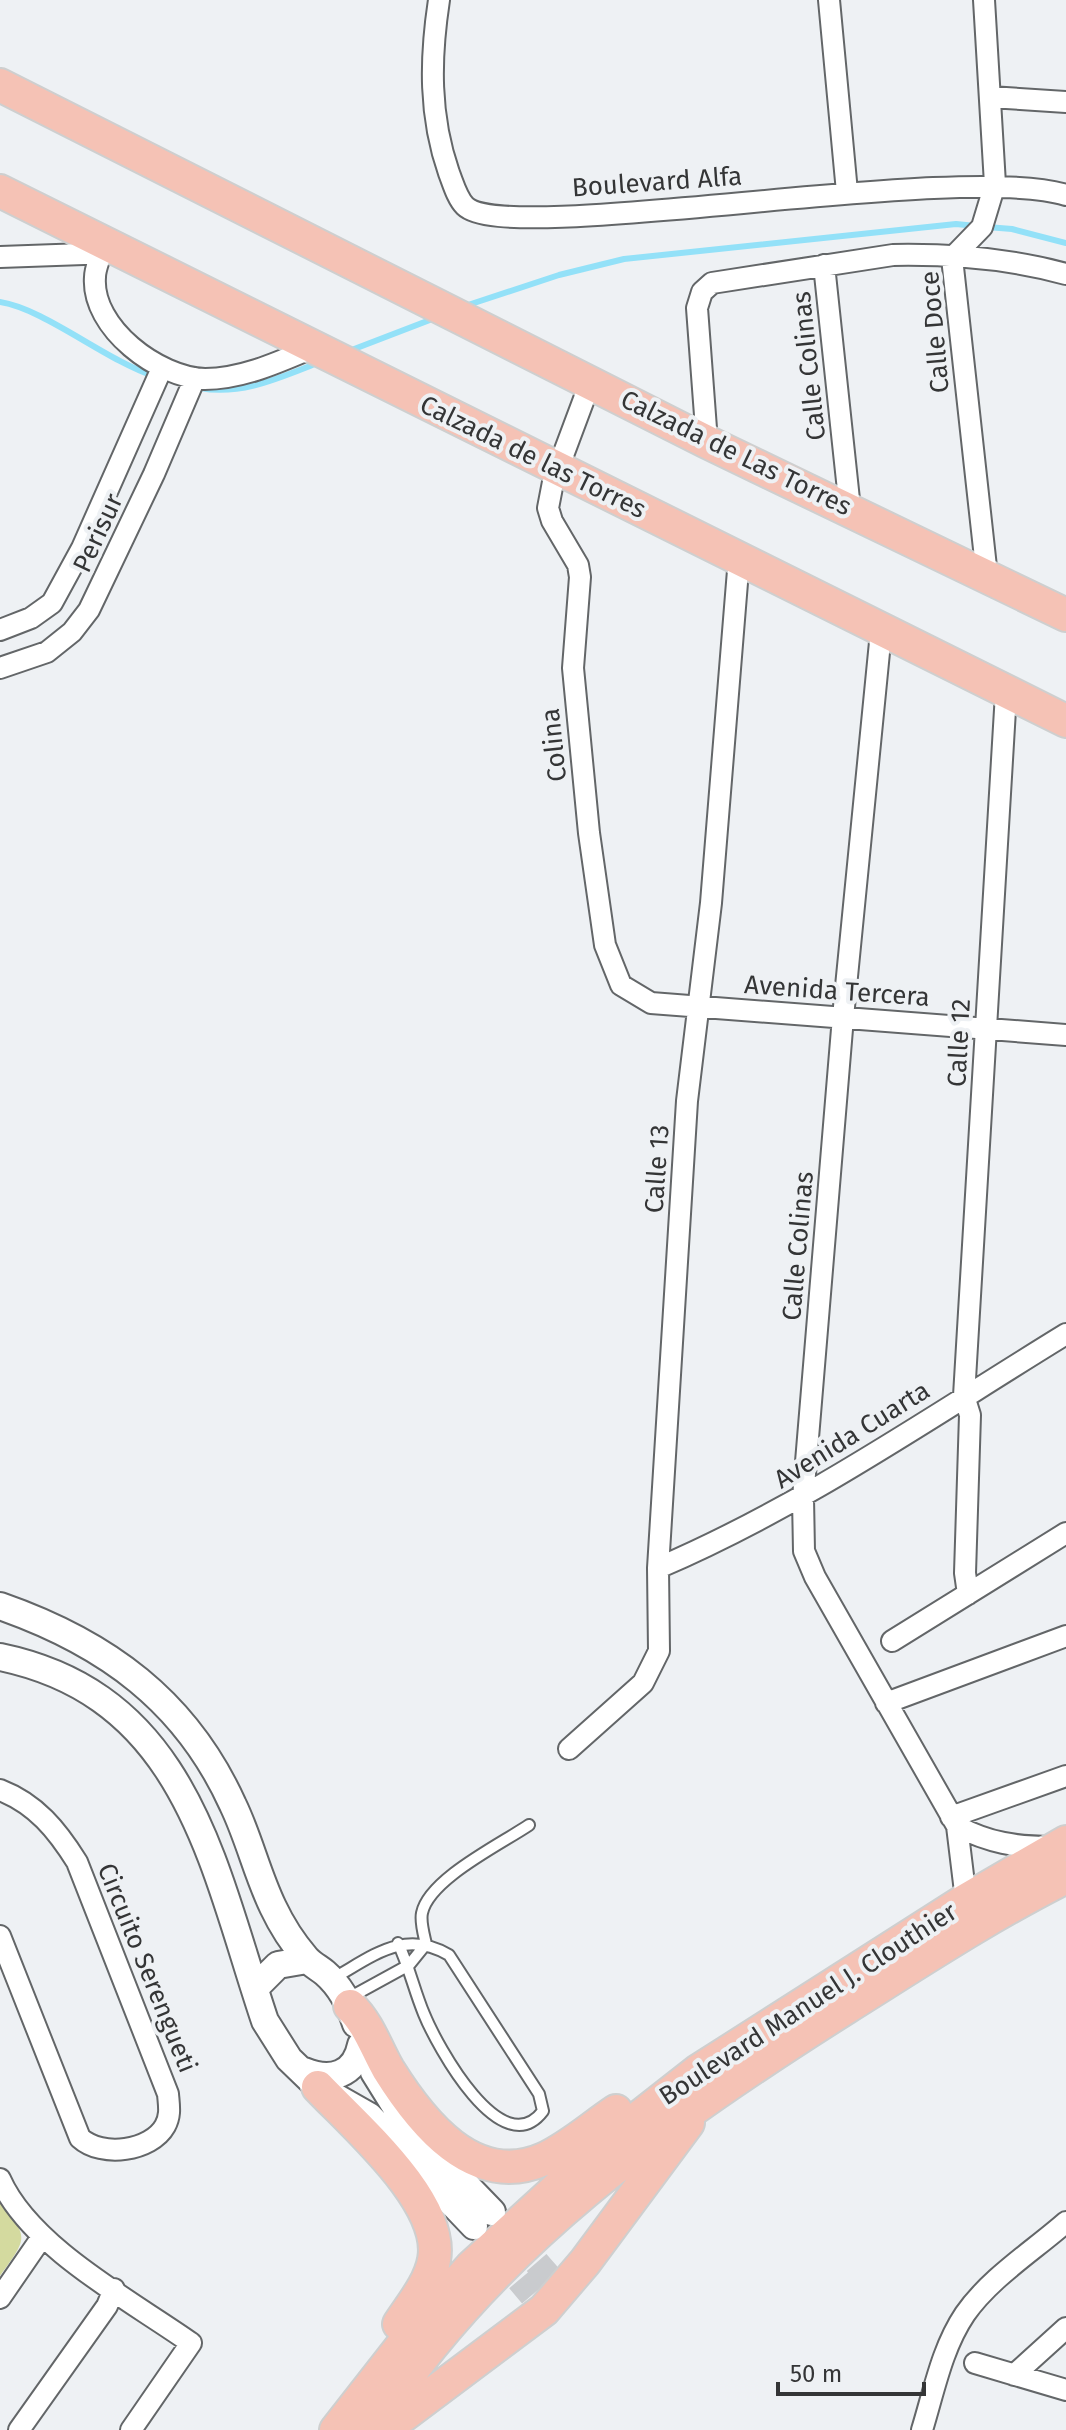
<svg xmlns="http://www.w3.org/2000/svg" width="1066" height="2430" viewBox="0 0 1066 2430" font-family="'Fira Sans',sans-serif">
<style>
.green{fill:#d4da9f}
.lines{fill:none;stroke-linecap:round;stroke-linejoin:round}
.stream{stroke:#93e1f8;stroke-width:6}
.tertiary-tunnel{stroke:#c9cbce;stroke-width:26;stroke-dasharray:26 13;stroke-linecap:butt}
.service-casing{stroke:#636668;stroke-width:14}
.minor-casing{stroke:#636668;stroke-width:24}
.tertiary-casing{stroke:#636668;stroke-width:30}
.primary-casing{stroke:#cecfcf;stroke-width:36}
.service{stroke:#fff;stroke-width:10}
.minor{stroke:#fff;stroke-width:20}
.tertiary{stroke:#fff;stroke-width:26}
.primary{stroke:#f5c2b5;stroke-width:32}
.labels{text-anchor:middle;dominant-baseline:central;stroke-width:8;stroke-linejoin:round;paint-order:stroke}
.street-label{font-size:26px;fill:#343536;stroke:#eef1f4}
</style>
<rect width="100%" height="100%" fill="#eef1f4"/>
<path class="green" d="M0,2198C26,2240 31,2233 0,2276Z"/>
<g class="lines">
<path class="stream" d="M987,227L1012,229L1066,243
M0,302C45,309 105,360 154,376
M465,306L559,275L624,259L956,224L976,226
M349,351L435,318
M200,388C242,396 281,377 320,362"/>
<path class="tertiary-tunnel" d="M511,2233L551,2279
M494,2250L532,2295"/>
<defs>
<path id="service" d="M332,1979C372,1957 404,1928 449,1955L539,2094L543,2111C502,2165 437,2046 424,2014C414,1990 409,1966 398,1943
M347,1999L409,1965L426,1944C424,1935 420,1922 422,1913C429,1879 501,1844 529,1825"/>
<path id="minor" d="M439,0C430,59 429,116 449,173C453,183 457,198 465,206C507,247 958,161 1066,195
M829,0L847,192
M984,0L995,184L982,227L952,258L987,576
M990,97L1066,102
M101,253C99,261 95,269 95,277C91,328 159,378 205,379C242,379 279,362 312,348
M0,257L112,253
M824,265L850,509
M590,383L553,482L548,508L552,521L578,565L580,577L573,668L589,833L605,945L621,985L651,1003L1066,1035
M707,442L697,308L702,292L712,283L893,255C949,254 1012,259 1066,274
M0,630L31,618L52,603L82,548L162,368
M881,632L843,1017L803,1498L804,1551L815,1577L957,1826L966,1900
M0,668L47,652L72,632L89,610L154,474L195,378
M658,1568C803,1506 932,1416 1066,1334
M968,1594L965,1573L970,1415L964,1396L1006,693
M892,1641L1066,1533
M886,1703L1066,1636
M569,1749L643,1683L659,1651L658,1568L687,1101L711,903L739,558
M0,1790C36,1804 57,1830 77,1862L168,2094C169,2106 171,2115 165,2126C151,2151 102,2158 80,2138L0,1936
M951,1817L1066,1776
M957,1826C989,1843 1016,1847 1053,1847
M0,2179C30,2247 130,2300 191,2343L131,2430
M0,2298L42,2237
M975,2363L1066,2390
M1014,2375L1066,2328
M19,2430L107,2306L114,2289
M922,2430C934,2391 942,2348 965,2314C990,2278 1033,2251 1066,2222"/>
<path id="tertiary" d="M0,1606C106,1643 186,1701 233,1805C249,1838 257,1874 273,1907C281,1924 293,1943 306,1958C311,1964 319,1968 325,1973C340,1986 350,2005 356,2024
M0,1657C188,1696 213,1867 265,2021L289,2059L318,2087L369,2116L474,2226
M255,1988L278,1965L307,1960
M304,2071C331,2082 355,2075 361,2045
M374,2072L405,2122L492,2212"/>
<path id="primary" d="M0,85L707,442L1066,615
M0,191L1066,721
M350,2006C368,2023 376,2048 388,2069C421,2122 474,2190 544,2159C570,2147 592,2127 616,2111
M318,2087C355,2126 445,2203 434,2260C430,2283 412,2304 399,2324
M336,2430L408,2338L472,2266L610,2140L698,2071L966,1900L1066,1842
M371,2430C487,2246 667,2121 847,2007C919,1962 990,1915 1066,1877
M384,2430L544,2310L585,2262L688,2123"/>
</defs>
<use href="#service" class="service-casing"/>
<use href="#minor" class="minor-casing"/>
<use href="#tertiary" class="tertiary-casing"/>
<use href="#primary" class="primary-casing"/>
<use href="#service" class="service"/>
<use href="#minor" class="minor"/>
<use href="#tertiary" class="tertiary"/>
<use href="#primary" class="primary"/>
</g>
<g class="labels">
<g class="street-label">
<text transform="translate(657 182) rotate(-4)">Boulevard Alfa</text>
<text transform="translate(935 332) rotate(-95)">Calle Doce</text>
<text transform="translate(809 366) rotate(-96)">Calle Colinas</text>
<text transform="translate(736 453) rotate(26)">Calzada de Las Torres</text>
<text transform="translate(533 457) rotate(26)">Calzada de las Torres</text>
<text transform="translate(98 533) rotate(-65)">Perisur</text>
<text transform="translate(554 745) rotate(-96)">Colina</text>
<text transform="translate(837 991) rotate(4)">Avenida Tercera</text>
<text transform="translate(959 1043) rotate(-87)">Calle 12</text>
<text transform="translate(657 1169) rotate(-86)">Calle 13</text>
<text transform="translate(798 1246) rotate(-85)">Calle Colinas</text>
<text transform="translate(852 1435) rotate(-32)">Avenida Cuarta</text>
<text transform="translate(147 1968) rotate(68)">Circuito Serengueti</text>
<text transform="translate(808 2004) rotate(-33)">Boulevard Manuel J. Clouthier</text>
</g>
</g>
<path d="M778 2382v12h146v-12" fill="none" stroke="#343536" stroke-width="4"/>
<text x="790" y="2382" font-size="24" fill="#343536" stroke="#eef1f4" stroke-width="6" paint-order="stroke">50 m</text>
</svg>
